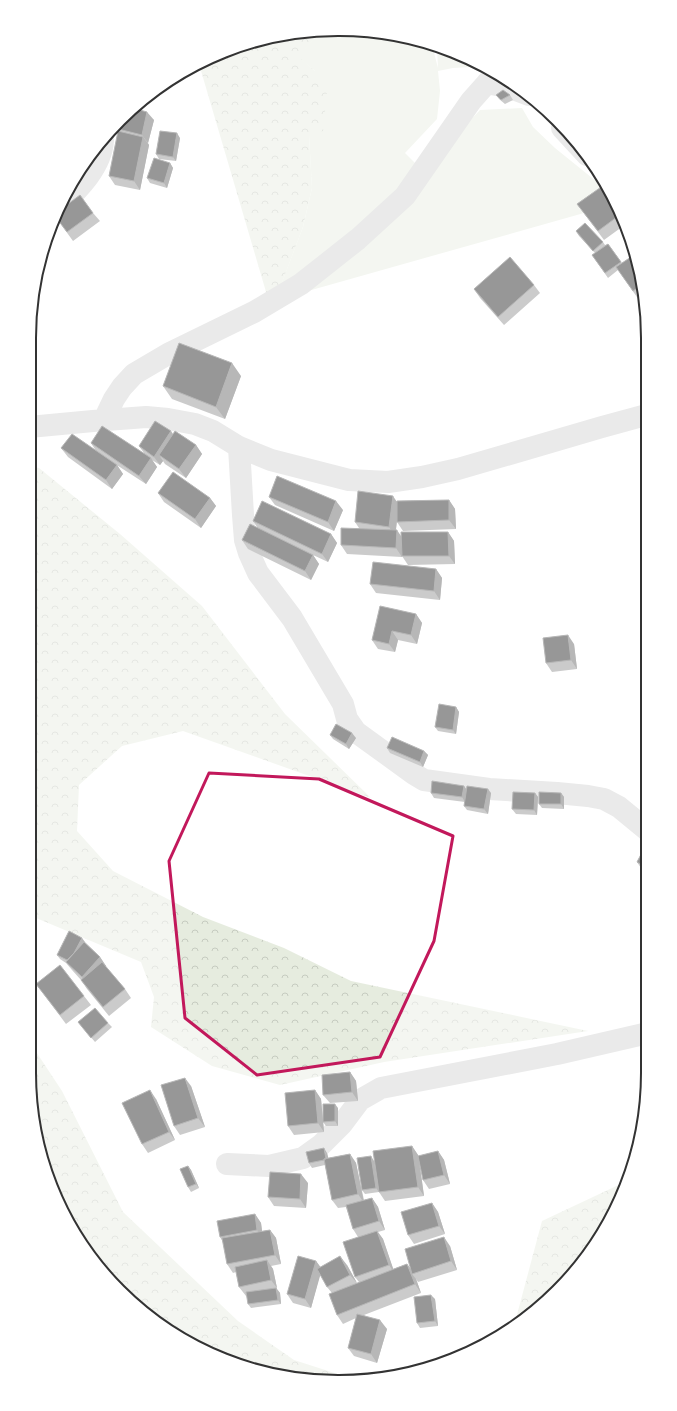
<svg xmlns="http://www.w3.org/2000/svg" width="677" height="1411" viewBox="0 0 677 1411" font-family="Inter,sans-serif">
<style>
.green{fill:#e6ecdf}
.forest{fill:url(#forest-crowns)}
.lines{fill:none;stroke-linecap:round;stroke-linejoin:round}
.minor{stroke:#d0d0d0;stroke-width:22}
.wall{fill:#8c8c8c}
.shaded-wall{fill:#5f5f5f}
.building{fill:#1a1a1a;stroke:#5f5f5f}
.marked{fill:none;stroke:#c2185b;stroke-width:3;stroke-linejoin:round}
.rim{fill:none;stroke:#333;stroke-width:2}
</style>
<defs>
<pattern id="forest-crowns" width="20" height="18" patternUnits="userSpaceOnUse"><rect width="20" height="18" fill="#e6ecdf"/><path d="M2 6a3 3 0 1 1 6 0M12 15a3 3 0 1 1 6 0" fill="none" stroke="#c6cbc0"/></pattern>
</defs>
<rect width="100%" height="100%" fill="#fff"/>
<path class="green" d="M339,29L399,35L432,45L438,68L437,47L457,53L475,63L471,67L453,68L438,71L440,91L437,119L405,153L423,171L480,110L522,108L533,127L555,148L607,190L609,194L584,213L269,302L279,290L303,227L312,188L309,135L315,71L298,57L320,31Z"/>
<path class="forest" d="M320,31L299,57L315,71L327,94L323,131L309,135L312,188L303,227L280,288L269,302L199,64L220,52L278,35Z
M29,466L39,468L120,534L202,606L285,714L371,798L183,731L122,746L79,785L77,831L113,871L203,917L284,948L351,981L588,1031L384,1062L280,1085L212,1066L151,1027L154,997L141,962L29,915Z
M29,1041L62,1091L123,1212L238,1321L294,1360L350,1378L278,1376L184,1340L134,1305L93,1261L46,1172L29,1073Z
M627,1181L624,1191L571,1277L527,1318L514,1326L542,1221Z"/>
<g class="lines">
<path class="minor" d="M487,83L511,88L529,95
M562,128L587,155
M60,207C78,190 102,166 103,140
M104,420L114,399L122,387L134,374L168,354L254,312L301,284L358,239L405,196L471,101L495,74
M29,427L93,421L146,417L168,419L195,424L213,431L239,447L271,460L349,480L388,482L422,477L458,469L602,427L646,415
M239,447L243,515L245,540L249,553L258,573L292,618L343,704L347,719L356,732L414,774L424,780L489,789L557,793L588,796L604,799L619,807L647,830
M227,1164L269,1166L303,1158L321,1145L342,1124L360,1100L381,1088L557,1054L648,1033"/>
</g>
<path class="wall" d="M496,95H510L513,100L505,104L499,99Z
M144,100L146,104L135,109L154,120L148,143L149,145L140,190L115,185L109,176L118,134L114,128L120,119Z
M180,138L176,161L159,159L156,154Z
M170,163L173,168L167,188L150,183L147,178Z
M604,185L625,220L626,224L604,240L577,204Z
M93,213L100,221L73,241L55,216Z
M576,231L603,242L605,245L608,244L622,263L634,255L645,296L639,300L618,270L608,278L592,255L595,253L579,236Z
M534,285L540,293L504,325L480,298L474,289Z
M241,376L225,419L172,399L163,386Z
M173,434L196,445L202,454L186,478L165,464L163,461L160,465L152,460L157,467L146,484L109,460L117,465L123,474L112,489L68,457L61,448L96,451L91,443L144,453L139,446Z
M158,493L210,498L216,506L201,528L164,502Z
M269,497L343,510L334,531L275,505Z
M449,500L455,509L456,529L403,531L397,522V520L396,530L401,537L448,532L454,541L455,564L408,565L402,556V557L347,554L341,545L359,528L355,522L397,501Z
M253,521L331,534L337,543L328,562L313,555L319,564L311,580L248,549L242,540L257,527Z
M436,569L442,578L440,600L376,593L370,584Z
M416,614L422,623L417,644L398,640L395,652L378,649L372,640Z
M574,644L577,669L552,672L546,663Z
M456,707L459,712L456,734L438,731L435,727Z
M330,735L356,738L349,749L333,739Z
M387,748L424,751L428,755L423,767L390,753Z
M467,790L491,793L488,814L467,810L464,806L465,802L434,798L431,793Z
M535,793L538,797L537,815L516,814L512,809Z
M561,793L564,797V809L542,808L539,804Z
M647,843V873L643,871L637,862Z
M647,881V917L642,909Z
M85,942L100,957L106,966V967L125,989L131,998L109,1016L87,989L81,980L72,970L66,963L60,959L57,955Z
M36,984L84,996L91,1005L66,1024Z
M78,1022L108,1023L112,1027L95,1042Z
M350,1072L356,1081L358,1101L330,1103L323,1095Z
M191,1086L205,1127L180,1135L174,1126Z
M315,1090L321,1099L324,1132L294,1135L288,1126Z
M156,1099L175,1140L148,1153L142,1144Z
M338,1108V1126H326L323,1122Z
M412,1146L418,1155V1156L438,1151L444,1160L450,1184L429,1189L423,1180L420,1165L424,1196L385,1201L379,1192L365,1194L362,1190L374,1160Z
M327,1153L328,1158L350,1154L356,1163L364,1200L372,1198L378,1207L385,1230L378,1232L383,1239L393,1269L407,1264L411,1269L450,1246L457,1270L418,1282L416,1279L421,1293L364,1315L387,1329L377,1363L354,1356L348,1348L356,1318L343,1324L337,1315L332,1293L327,1287L320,1274L311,1308L293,1303L287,1294L316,1261L320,1267L347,1265L357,1283L359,1282L355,1277L358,1237L353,1229L346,1207L338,1208L332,1200L325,1165L312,1168L309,1163Z
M188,1166L191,1170L199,1188L191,1192L188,1187Z
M308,1183L306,1208L274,1206L268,1197Z
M432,1203L438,1212L445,1234L414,1244L408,1235Z
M255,1214L261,1223L262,1231L270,1230L276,1238L281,1264L271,1266L273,1269L277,1288V1289L280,1293L281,1304L251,1308L248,1304L247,1295L246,1296L239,1287L236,1272L233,1273L227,1264L223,1242L220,1237Z
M435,1299L438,1326L420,1328L417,1323Z"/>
<path class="shaded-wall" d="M147,112L154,120L148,143L142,135Z
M177,133L180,138L176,161L173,157Z
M143,137L149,145L140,190L134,181Z
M170,163L173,168L167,188L164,183Z
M232,363L241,376L225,419L216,407Z
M171,431L177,440L159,455L163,461L160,465L154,457Z
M196,445L202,454L186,478L179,469Z
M151,458L157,467L146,484L139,476Z
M117,465L123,474L112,489L106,480Z
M393,496L399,505L395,536L389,527Z
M210,498L216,506L201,528L195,519Z
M449,500L455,509L456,529L449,520Z
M336,501L343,510L334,531L328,522Z
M397,530L403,539L402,557L396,548Z
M448,532L454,541L455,564L449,556Z
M331,534L337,543L328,562L322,554Z
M313,555L319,564L311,580L305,571Z
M436,569L442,578L440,600L434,591Z
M416,614L422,623L417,644L411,635Z
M392,631L398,640L395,652L389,644Z
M568,635L574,644L577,669L571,660Z
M456,707L459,712L456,734L453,730Z
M352,733L356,738L349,749L346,744Z
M424,751L428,755L423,767L420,762Z
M464,786L467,790L465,802L462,797Z
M488,789L491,793L488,814L484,809Z
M535,793L538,797L537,815L534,810Z
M561,793L564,797V809L561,804Z
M82,938L85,942L69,961Z
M100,957L106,966L88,986L82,977Z
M350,1072L356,1081L358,1101L352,1092Z
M185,1078L191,1086L205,1127L198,1118Z
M150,1090L156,1099L175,1140L169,1132Z
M315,1090L321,1099L324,1132L318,1123Z
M335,1104L338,1108V1126L335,1121Z
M412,1146L418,1155L424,1196L418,1187Z
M324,1148L327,1153L330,1164L327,1160Z
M438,1151L444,1160L450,1184L444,1175Z
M350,1154L356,1163L364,1203L358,1194Z
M371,1156L374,1161L379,1192L376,1188Z
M188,1166L191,1170L199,1188L196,1184Z
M301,1174L308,1183L306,1208L300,1199Z
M372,1198L378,1207L385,1230L379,1221Z
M432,1203L438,1212L445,1234L439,1226Z
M255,1214L261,1223L263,1239L257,1230Z
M270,1230L276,1238L281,1264L275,1255Z
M377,1231L383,1239L395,1274L389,1265Z
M444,1237L450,1246L457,1270L451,1261Z
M340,1256L347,1265L357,1283L350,1275Z
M267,1260L273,1269L277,1288L271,1280Z
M316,1261L322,1269L311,1308L305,1299Z
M407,1264L414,1273L412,1274L416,1279L421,1293L415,1284Z
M276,1288L280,1293L281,1304L278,1300Z
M431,1295L435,1299L438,1326L435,1321Z
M380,1320L387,1329L377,1363L371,1354Z"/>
<path class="building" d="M503,90L510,95L501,100L496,95Z
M133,108L147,112L142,135L114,128L115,126L120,119Z
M118,131L143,137L134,181L109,176Z
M160,131L177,133L173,157L156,154Z
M154,158L170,163L164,183L147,178Z
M604,185L621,214L598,231L577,204Z
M80,195L93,213L67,232L55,216L56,213Z
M585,223L603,242L593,251L576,231Z
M608,244L621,262L605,273L592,255Z
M634,255L642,285L633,291L616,267Z
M510,257L534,285L498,317L474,289Z
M179,343L232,363L216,407L163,386Z
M155,421L171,431L154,457L139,446Z
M102,426L151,458L139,476L91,443Z
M175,431L196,445L179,469L159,455Z
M72,434L117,465L106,480L61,448Z
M173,472L210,498L195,519L158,493Z
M277,476L336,501L328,522L269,497Z
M358,491L393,496L389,527L355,522Z
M449,500V520L397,522V501Z
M262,501L331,534L322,554L253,521Z
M250,524L313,555L305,571L242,540Z
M341,528L397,530L396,548L341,545Z
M401,532H448L449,556H402Z
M373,562L436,569L434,591L370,584Z
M380,606L416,614L411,635L392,631L389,644L372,640Z
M568,635L571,660L546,663L543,638Z
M439,704L456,707L453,730L435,727Z
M336,724L352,733L346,744L330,735Z
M392,737L424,751L420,762L387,748Z
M432,781L464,786L462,797L431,793Z
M467,786L488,789L484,809L464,806Z
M513,792L535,793L534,810L512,809Z
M539,792L561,793V804H539Z
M647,843V868L637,862Z
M645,880L647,881V910L642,909Z
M69,931L82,938L74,953L67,960L57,955Z
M84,942L100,957L82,977L66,962Z
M102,962L125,989L103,1007L81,980Z
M60,965L84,996L60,1015L36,984Z
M95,1008L108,1023L91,1038L78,1022Z
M350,1072L352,1092L323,1095L322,1075Z
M185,1078L198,1118L174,1126L161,1085Z
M150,1090L169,1132L142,1144L122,1103Z
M315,1090L318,1123L288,1126L285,1093Z
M323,1104H335V1121L323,1122Z
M412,1146L418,1187L379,1192L373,1151Z
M324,1148L326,1159H324V1160L309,1163L306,1152Z
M438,1151L444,1175L423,1180L418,1156Z
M350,1154L358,1194L332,1200L324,1159Z
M371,1156L376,1188L362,1190L357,1158Z
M188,1166L196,1184L188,1187L180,1169Z
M270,1172L301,1174L300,1199L268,1197Z
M372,1198L379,1221L353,1229L346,1205Z
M432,1203L439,1226L408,1235L401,1212Z
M255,1214L257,1230L220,1237L217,1221Z
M270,1230L275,1255L227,1264L222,1238Z
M377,1231L389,1265L355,1277L343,1242Z
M444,1237L451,1261L412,1274L405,1249Z
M298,1256L316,1261L305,1299L287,1294Z
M340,1256L350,1275L327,1287L317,1269Z
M267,1260L271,1280L239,1287L235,1267Z
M407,1264L415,1284L337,1315L329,1294Z
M276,1288L278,1300L248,1304L246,1292Z
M431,1295L435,1321L417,1323L414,1297Z
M357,1314L380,1320L371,1354L348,1348Z"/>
<path d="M0 0H677V1411H0ZM209,773L319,779L453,836L434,941L380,1057L257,1075L185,1018L169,861Z" fill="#fff" fill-opacity=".55" fill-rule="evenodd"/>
<path class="marked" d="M209,773L319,779L453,836L434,941L380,1057L257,1075L185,1018L169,861Z"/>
<path d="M0 0H677V1411H0ZM338 36H339A302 302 0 0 1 641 338V1073A302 302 0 0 1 339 1375H338A302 302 0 0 1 36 1073V338A302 302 0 0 1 338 36Z" fill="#fff" fill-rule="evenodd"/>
<path class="rim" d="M338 36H339A302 302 0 0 1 641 338V1073A302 302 0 0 1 339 1375H338A302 302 0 0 1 36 1073V338A302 302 0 0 1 338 36Z"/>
</svg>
